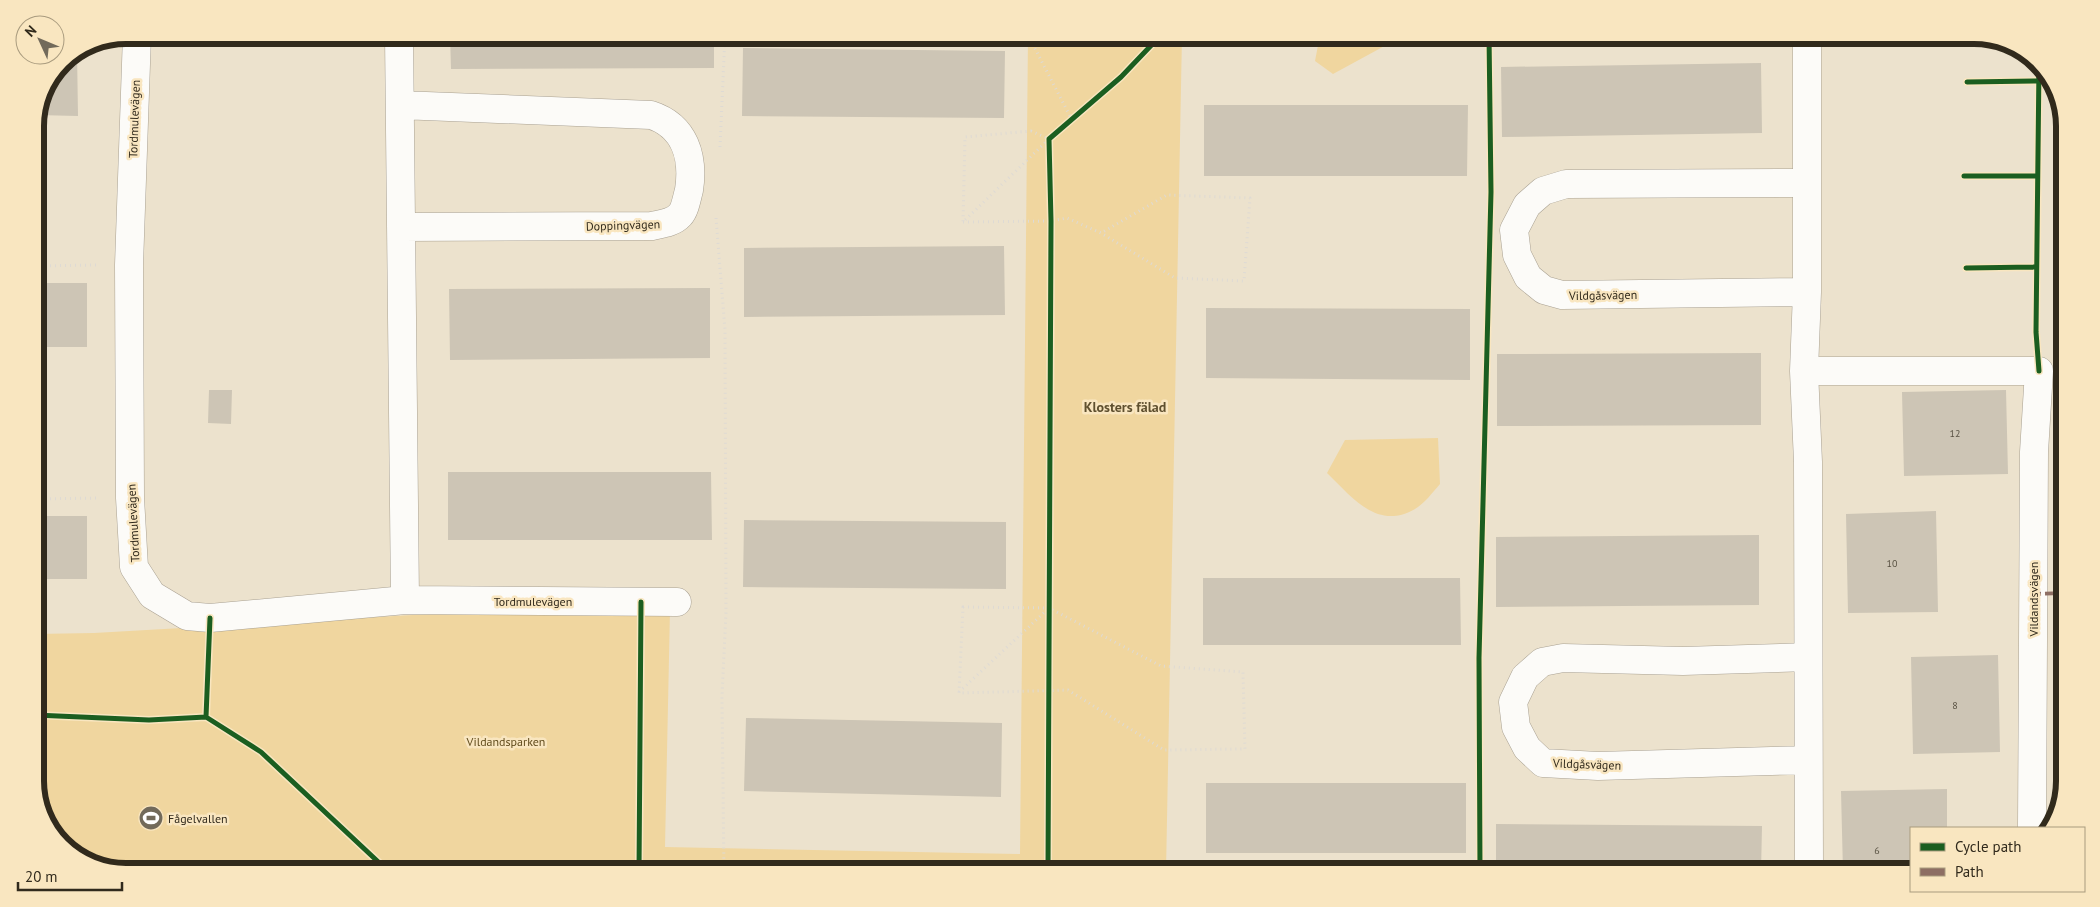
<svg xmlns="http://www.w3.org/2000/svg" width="2100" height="907" viewBox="0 0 2100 907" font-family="'PT Sans',sans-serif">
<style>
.green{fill:#f0d69f}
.building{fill:#cdc5b5}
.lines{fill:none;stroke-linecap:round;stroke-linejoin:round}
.minor-casing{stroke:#a9a192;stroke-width:29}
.path{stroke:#dedad4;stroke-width:3;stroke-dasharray:1 4;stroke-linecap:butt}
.minor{stroke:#fcfbf8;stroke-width:28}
.quiet{stroke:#8d6e63;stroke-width:4;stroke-dasharray:8 4;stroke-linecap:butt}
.cycleway-casing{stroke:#f9e6c0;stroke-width:8}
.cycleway{stroke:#1b5e20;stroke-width:5}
.labels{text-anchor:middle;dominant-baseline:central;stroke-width:5;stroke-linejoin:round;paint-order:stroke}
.number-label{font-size:10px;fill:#585142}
.street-label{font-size:12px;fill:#312a1c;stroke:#f9e6c0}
.park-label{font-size:12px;fill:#614c1d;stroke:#f9e6c0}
.poi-label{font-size:12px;fill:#312a1c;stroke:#f9e6c0;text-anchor:start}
.neighbourhood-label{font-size:14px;font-weight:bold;fill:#5f502f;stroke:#f9e6c0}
.rim{fill:none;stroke:#312a1c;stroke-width:6}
</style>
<rect width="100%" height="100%" fill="#ece2cd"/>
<path class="green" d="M1028,35H1182L1166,872H126L91,865L54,836L35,788V634L94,633L518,609L670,610L665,847L1020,854Z
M1320,35H1392L1390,43L1333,74L1315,61Z
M1438,438L1440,484C1433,492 1424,504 1415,509C1377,531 1352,497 1327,473L1345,440Z"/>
<path class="building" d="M450,35H714V68L451,69Z
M743,48L1005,51L1004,118L742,116Z
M77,51L78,116L37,115L62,61Z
M1761,63L1762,133L1502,137L1501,67Z
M1204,105H1468L1467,176H1204Z
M1004,246L1005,315L744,317V248Z
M35,283H87V347H35Z
M710,288V358L450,360L449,289Z
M1206,308L1470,309V380L1206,378Z
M1761,353V425L1497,426V354Z
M209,390H232L231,424L208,423Z
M2006,390L2008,474L1904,476L1902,392Z
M448,472H711L712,540H448Z
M1936,511L1938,612L1848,613L1846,514Z
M35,516H87V579H35Z
M744,520L1006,522V589L743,587Z
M1759,535V605L1496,607V537Z
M1203,578H1460L1461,645H1203Z
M1998,655L2000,752L1913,754L1911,657Z
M746,718L1002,723L1001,797L744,791Z
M1206,783H1466V853H1206Z
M1947,789V828H1911V872H1843L1841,791Z
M1496,824L1762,826L1761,872H1496Z"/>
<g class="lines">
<defs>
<path id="minor" d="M137,35L129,265L130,498L134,567L152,595L187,616L210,618L405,600L677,602
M399,35L405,600
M1807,35V292L1804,371L1808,462L1809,872
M400,105L651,115C685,126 694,157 689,190C687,197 685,210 680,215C673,223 661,224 652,226L401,227
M1807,183L1566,184L1543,191L1527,205L1514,230L1517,255L1528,277L1544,290L1562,295L1807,292
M1804,371H2039L2034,452L2032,828
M1808,657L1683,661L1563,658L1542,662L1525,677L1513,702L1516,727L1527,748L1543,763L1598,766L1808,760"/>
</defs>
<use href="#minor" class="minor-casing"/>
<path class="path" d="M1028,35L1072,120
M1031,131L1049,139L963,222L965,137Z
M720,147L725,35
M716,218L725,330L726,612L722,696L724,872
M963,222L1051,221L1067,218L1101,233L1167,195L1250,198L1244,281L1175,278L1101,233
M35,266L97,265
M35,499L100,498
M963,607L1049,608L1161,666L1243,672L1245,749L1164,750L1068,690L959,693Z
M959,692L1049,608"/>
<use href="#minor" class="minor"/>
<path class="quiet" d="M2033,594L2065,593"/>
<defs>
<path id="cycleway" d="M2039,65L2036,332L2039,371
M1967,82L2039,81
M1964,176H2037
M1966,268L2036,267
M35,715L149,720L206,717L261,752L389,872
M206,717L210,618
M639,872L641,602
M1048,872L1051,221L1049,139L1121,77L1161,35
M1480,872L1479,658L1491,192L1489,35"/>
</defs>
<use href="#cycleway" class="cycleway-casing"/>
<use href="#cycleway" class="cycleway"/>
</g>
<defs>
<symbol id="stadium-disc" viewBox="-11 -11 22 22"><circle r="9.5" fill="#726a5a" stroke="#f9e6c0"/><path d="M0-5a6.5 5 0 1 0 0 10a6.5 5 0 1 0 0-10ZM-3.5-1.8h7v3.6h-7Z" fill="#fff"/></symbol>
</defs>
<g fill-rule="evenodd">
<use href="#stadium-disc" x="137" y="804" width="28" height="28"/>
</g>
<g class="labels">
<g class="number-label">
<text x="1955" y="433">12</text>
<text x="1892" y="563">10</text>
<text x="1955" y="705">8</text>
<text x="1877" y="850">6</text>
</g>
<g class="street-label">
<text transform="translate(134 119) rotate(-88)">Tordmulevägen</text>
<text transform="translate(623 225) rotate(-2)">Doppingvägen</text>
<text transform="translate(1603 295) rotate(-1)">Vildgåsvägen</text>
<text transform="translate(133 523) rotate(-93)">Tordmulevägen</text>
<text transform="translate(2033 599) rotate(-90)">Vildandsvägen</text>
<text x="533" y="601">Tordmulevägen</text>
<text transform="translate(1587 764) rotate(2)">Vildgåsvägen</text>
</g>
<g class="park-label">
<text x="506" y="741">Vildandsparken</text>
</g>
<g class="poi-label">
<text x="168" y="818">Fågelvallen</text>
</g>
<g class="neighbourhood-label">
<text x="1125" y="407">Klosters fälad</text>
</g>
</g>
<path d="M0 0H2100V907H0ZM126 44H1974A82 82 0 0 1 2056 126V781A82 82 0 0 1 1974 863H126A82 82 0 0 1 44 781V126A82 82 0 0 1 126 44Z" fill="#f9e6c0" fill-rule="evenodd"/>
<path class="rim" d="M126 44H1974A82 82 0 0 1 2056 126V781A82 82 0 0 1 1974 863H126A82 82 0 0 1 44 781V126A82 82 0 0 1 126 44Z"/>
<rect x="1910" y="827" width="175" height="65" fill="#f9e6c0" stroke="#a99b7e"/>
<rect x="1920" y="843" width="25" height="8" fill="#1b5e20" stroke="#a99b7e"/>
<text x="1955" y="852" font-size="15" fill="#312a1c">Cycle path</text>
<rect x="1920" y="868" width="25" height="8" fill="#8d6e63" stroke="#a99b7e"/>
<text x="1955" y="877" font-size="15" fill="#312a1c">Path</text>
<g transform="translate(40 40) rotate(314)"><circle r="24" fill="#f9e6c0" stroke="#a99b7e"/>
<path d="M0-4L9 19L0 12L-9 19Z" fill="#726a5a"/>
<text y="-8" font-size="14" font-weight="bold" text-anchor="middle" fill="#312a1c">N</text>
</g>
<path d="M18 882v8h104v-8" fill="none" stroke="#312a1c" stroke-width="2.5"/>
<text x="25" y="882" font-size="15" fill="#312a1c" stroke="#f9e6c0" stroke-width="4" paint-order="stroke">20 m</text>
</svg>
